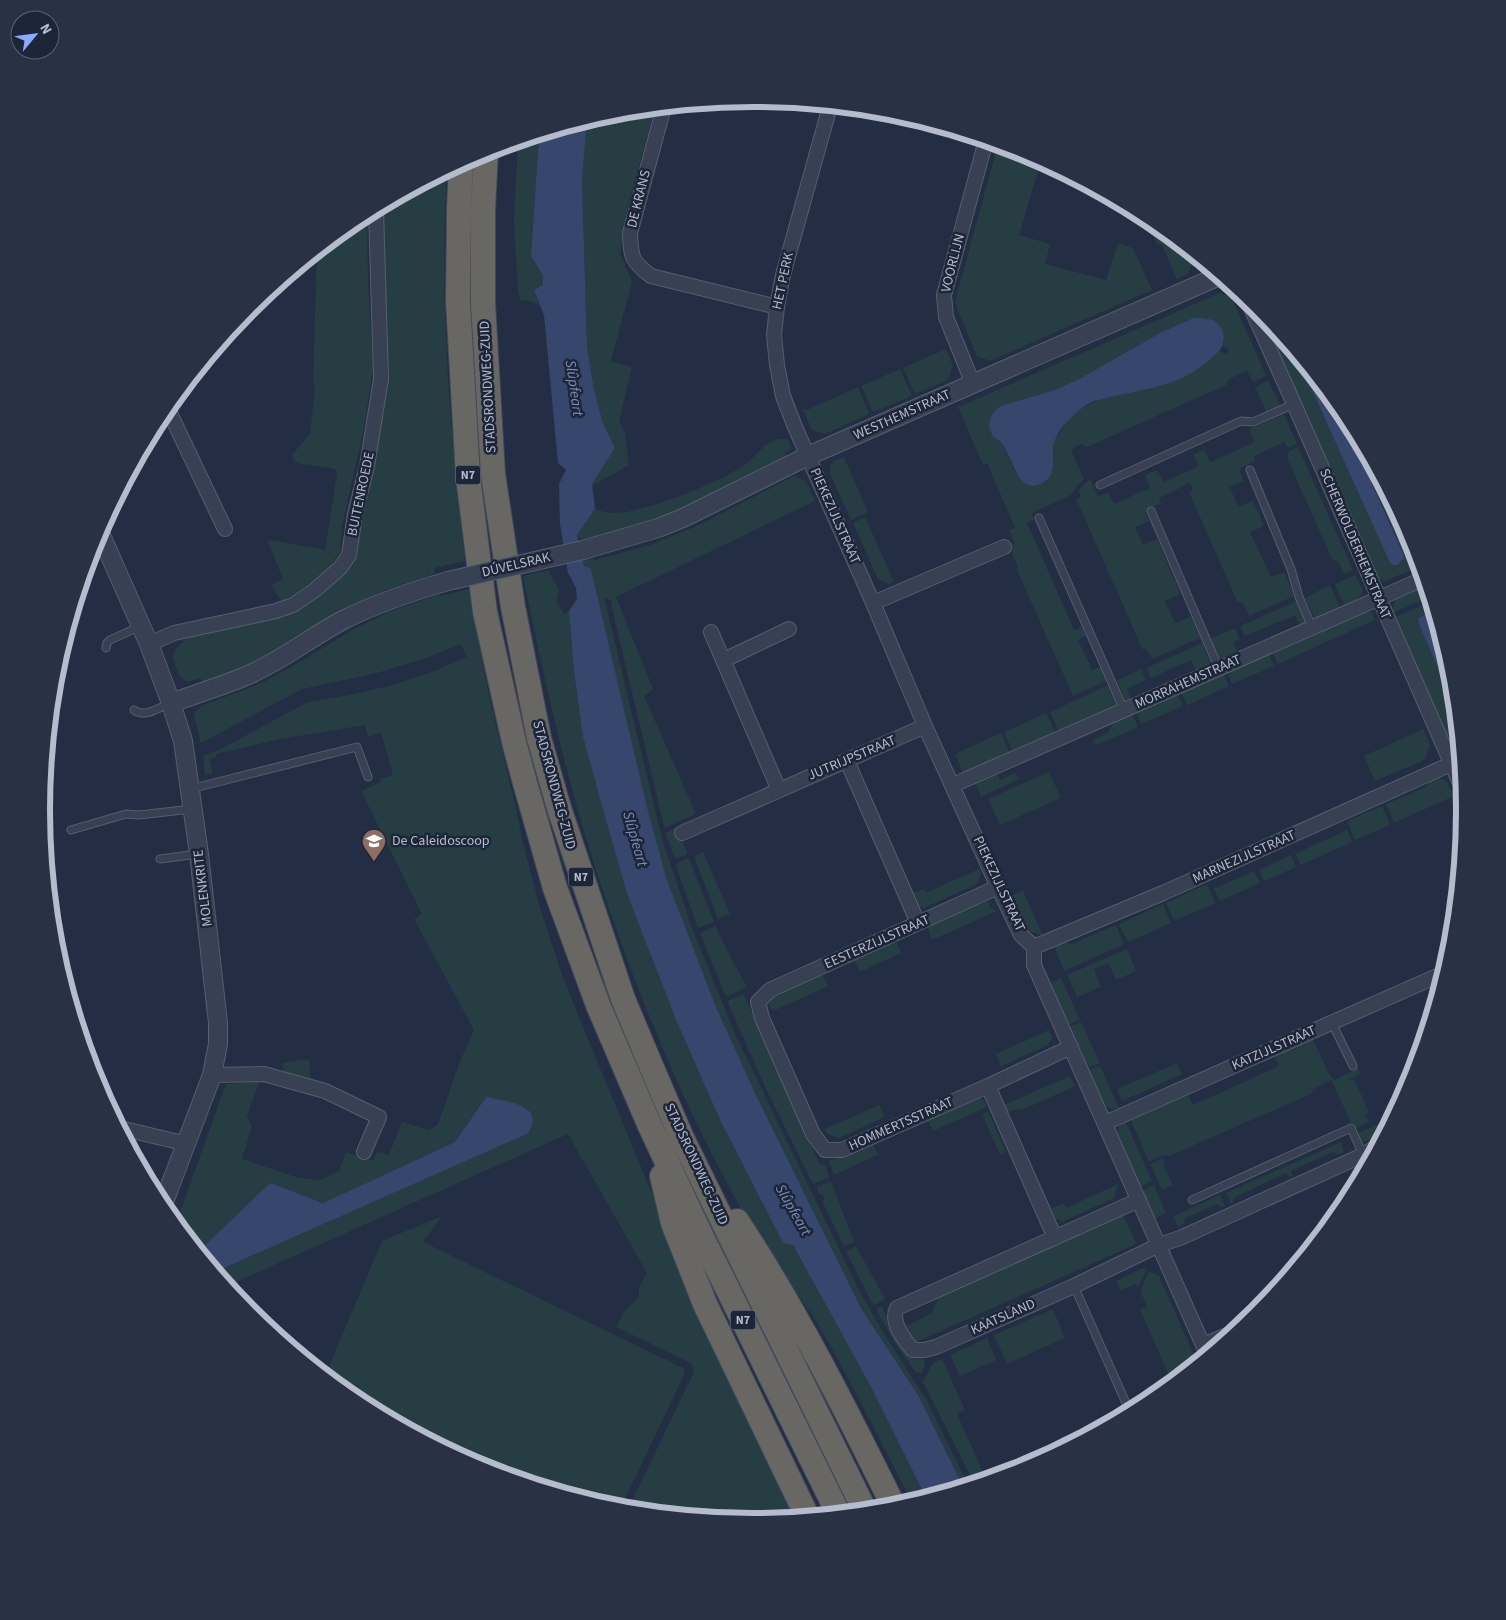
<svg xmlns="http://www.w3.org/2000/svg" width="1506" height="1620" viewBox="0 0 1506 1620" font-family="'Source Sans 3',sans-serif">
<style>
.green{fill:#263d44;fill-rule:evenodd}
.water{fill:#36466c}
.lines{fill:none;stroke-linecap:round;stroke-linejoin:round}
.service-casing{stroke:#565e70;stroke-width:9}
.minor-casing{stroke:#565e70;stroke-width:16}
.tertiary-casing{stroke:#565e70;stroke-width:20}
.trunk-casing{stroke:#40485a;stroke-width:26}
.service{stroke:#384053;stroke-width:7}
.minor{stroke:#384053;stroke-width:14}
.tertiary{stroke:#384053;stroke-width:18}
.trunk{stroke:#686764;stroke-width:24}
.tertiary-bridge-casing{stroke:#565e70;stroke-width:20;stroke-linecap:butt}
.tertiary-bridge{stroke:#384053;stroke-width:18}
.labels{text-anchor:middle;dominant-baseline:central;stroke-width:5;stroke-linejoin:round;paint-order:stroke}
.shield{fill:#1d2538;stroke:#878fa0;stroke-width:1}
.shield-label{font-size:12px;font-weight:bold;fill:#b5bccd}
.street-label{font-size:14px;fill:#b5bccd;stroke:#1d2538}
.poi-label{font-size:14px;fill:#b5bccd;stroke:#1d2538;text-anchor:start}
.water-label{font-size:15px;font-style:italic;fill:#7a8db7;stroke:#1d2538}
.rim{fill:none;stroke:#b5bccd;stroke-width:6}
</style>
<rect width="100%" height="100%" fill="#232e44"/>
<path class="green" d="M655,108L628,205L620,253L632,282L611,361L632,367L619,421L625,433L629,465L592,486V484L615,448L603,423L594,390L587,346L582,180L587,120L614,112Z
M539,135L531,256L543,276V285L534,290L540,307L534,302L520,300L518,291L514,222L518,141Z
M998,144L1026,153L1041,161L1019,235L1050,244L1045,264L1106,280L1118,243L1133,248L1152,290L990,361L977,356L958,311L955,302Z
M447,170C439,301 450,431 465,561L434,568L435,574L385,590L333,616L265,657L225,675L202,683L200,678C185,684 182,682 176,667C175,663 173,659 173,655C174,650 179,646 183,642L180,638L289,613L338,575L359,525L370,485L380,417L387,394L379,207Z
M367,213L368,284L373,368L364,428L342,526L340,552L328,569L318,578L282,602L271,585L283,579L267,539L325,550L337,473L335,469L301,464L294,461L292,455L310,434L315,388L313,383L317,251L358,218Z
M1144,216L1195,257L1188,274L1177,279L1162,245L1157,244Z
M1220,293L1232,298L1266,376L1253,382L1247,371L1229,379L1226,385L1087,447L1081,444L1071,450L1084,479L1078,485L1071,495L1032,513L1034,519L1027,523L1074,630L1082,627L1086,636L1078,640L1092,670L1100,667L1106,681L1073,696L1016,568L1018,567L1011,550L1013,549L1011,546L1015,544L1009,530L1015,528L1013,523L987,463L983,465L958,407ZM1193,318H1207L1224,342L1222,345L1229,350L1226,354L1219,350L1197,370L1189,374L1149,388L1099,399L1081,409L1068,420L1054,441L1053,470L1044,482L1017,475L1004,447L994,437L1001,406L1055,390L1079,379L1160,333Z
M1257,308L1297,357L1390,563L1402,551L1337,406L1345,415L1411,538L1419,566L1384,582L1378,578Z
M946,349L953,366L948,380L915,394L903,368Z
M900,369L912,396L873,412L861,386Z
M1268,380L1280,405L1266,411L1255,387Z
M858,387L869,414L825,434L812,430L803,410L809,409Z
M1284,414L1297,444L1288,448L1285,442L1254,456L1255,461L1239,469L1244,481L1230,487L1238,507L1253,501L1264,526L1250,532L1271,577L1284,572L1294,596L1249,616L1243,603L1237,601L1189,492L1193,490L1190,483L1159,498L1161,503L1145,511L1149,521L1135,527L1143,545L1157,539L1180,594L1165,601L1175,623L1191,616L1200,638L1152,659L1146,648L1143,650L1076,499L1081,497L1078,490L1090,479L1098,496L1108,493L1114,504L1150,488L1145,475L1157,470L1164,482L1199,466L1193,454L1204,450L1210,462L1255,442L1249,429Z
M778,439H788L791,447L785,454L786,457L669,515L641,526L583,541L577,535L595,509C601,511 607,513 614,513C643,513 716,484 741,467C755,459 761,444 778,439Z
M1298,447L1353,570L1344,574L1338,561L1332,559L1287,458L1289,451Z
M844,457L868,512L851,520L830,474V465L834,461Z
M794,476L806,481L815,501L616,597L653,689L644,696L696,814L667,827L664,826L611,604L612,601L604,597L662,839L692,928L735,1034L860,1292L886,1337L927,1401L968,1485L963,1486L918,1395L861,1308L756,1095L716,1007L667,880L648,811L591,569L584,566L582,558L587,557L595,560L650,545L675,535L701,524Z
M865,517L894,582L889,584L878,579L853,523Z
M548,570L559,590L556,600L564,614L569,611L574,672L583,737L627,894L676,1020L720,1120L783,1243L793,1245L871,1387L926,1498L912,1502C882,1445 854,1387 822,1331C804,1300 780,1274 761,1243C741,1210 722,1175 705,1140C658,1046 617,939 586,838C560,752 541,663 523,576Z
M1355,575L1363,592L1357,599L1344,605L1335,584Z
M1330,585L1340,607L1315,618L1305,598Z
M1422,586H1425L1428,597L1393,613V606L1396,598Z
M469,589L477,636L491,704L517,813L523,843L540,908L560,969L578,1015L670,1237L798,1517L753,1522L628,1509L694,1372L691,1363L616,1327L624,1312L639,1297C638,1285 642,1283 647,1273L568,1134L227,1286L215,1272L527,1134L486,1097L455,1142L323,1203L270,1184L199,1251L176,1223L226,1084L259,1082L247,1116L252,1126L242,1159L299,1178L320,1180L339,1171L346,1152L373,1161L377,1152L389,1155L402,1122L429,1130L438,1124L460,1061L474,1030L414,919L422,914L361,791L381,782L380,779L393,775L381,733L368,737L365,725L280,739L216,754V757L210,759L213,774L205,775L203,756L215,752L308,702L349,695L393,685L437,670L467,657L461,644L426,658L377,673L302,689L201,743L194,714L201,706L262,683L298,663L354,629L389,612L440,594L441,596Z
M1297,601L1306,623L1300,625L1295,615L1245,636L1240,626Z
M1430,602L1444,648L1430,617L1418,620L1455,707L1460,766L1395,617Z
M1365,611L1372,612L1375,620L1278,664L1272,652Z
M1235,628L1240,639L1233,642L1237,651L1219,659L1210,639Z
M1202,643L1210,663L1209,664L1195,670L1191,660L1151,678L1146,668Z
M1268,653L1274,666L1232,684L1227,672Z
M1141,669L1146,680L1127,689L1131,700L1126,702L1117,680Z
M1223,673L1229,686L1187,705L1181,692Z
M1108,685L1117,706L1059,732L1050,712Z
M1177,694L1183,706L1141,724L1136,712Z
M1046,713L1056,733L1013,752L1004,732Z
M1132,714L1138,727L1096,745L1093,740L1108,733L1114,722Z
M1423,729L1430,746L1424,760L1375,781L1364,756Z
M1001,733L1010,753L963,773L955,754Z
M1049,772L1061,798L1000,825L988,799Z
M1015,773L1019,779L981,797L975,783L997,774L1000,780Z
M1436,777L1446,781L1454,796L1394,823L1386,804L1426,787L1430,778Z
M1382,806L1390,825L1355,840L1347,821Z
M677,827L688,854L675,859L666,834L667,832Z
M1347,830L1352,842L1301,865L1294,851L1297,853Z
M703,852L730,914L718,919L694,856Z
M1291,855L1296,867L1264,881L1259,870Z
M689,858L714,922L698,928L676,866L677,863Z
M979,869L981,873L978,883L975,885L924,908L917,906L913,894L914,893L924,889L926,893Z
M1254,871L1260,883L1220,901L1213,887L1216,888Z
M1207,884L1215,903L1174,921L1166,903Z
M1023,891L1043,936L1025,929L1011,896Z
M984,902H990L989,907L997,911L932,940L927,926Z
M1163,904L1171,923L1128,942L1119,924Z
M1116,925L1124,944L1064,971L1054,946L1063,942L1072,944Z
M715,926L731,958L747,987L728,996L725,995L700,933Z
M896,941L901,953L860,972L854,959Z
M1127,949L1136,971L1116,980L1109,963L1094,969L1101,987L1077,997L1067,975Z
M822,974L828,986L773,1011L769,1005L773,995Z
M1061,978L1080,1020L1068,1025L1049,983Z
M744,994L820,1165L825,1164L829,1177L813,1184L766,1089L728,1003L729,1000Z
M1081,1022L1100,1063L1087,1068L1069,1027Z
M1049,1030L1052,1038L1048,1045L1001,1066L996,1054Z
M1312,1037L1331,1078L1333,1077L1334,1080L1358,1068L1361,1074L1348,1080L1349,1081L1354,1079L1369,1112L1364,1115H1366L1369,1122L1354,1129L1331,1080L1313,1089L1311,1094L1169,1156L1163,1155L1149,1162L1130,1118L1187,1093L1193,1105L1279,1066L1274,1055Z
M309,1059L311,1082L284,1072L282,1063Z
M1177,1063L1182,1074L1122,1101L1117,1089Z
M1100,1066L1119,1108L1110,1109L1105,1105L1088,1071Z
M1070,1076L1075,1086L1022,1110L1020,1108L1008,1112L1004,1105Z
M978,1097L984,1100L987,1107L933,1131L927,1119Z
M879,1105L885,1117L839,1138L826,1133L825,1129Z
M988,1111L1006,1152L1000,1155L982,1114Z
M1391,1118L1384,1133L1361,1143L1357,1134Z
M1125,1120L1152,1181L1140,1187L1117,1133L1119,1126Z
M1341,1142L1344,1152L1338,1155L1333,1152L1291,1171L1293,1176L1290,1177L1286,1173L1233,1198V1203L1231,1204L1226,1193Z
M872,1143L878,1154H880L834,1175L829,1161Z
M1163,1158L1165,1162L1163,1164L1173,1185L1162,1190L1150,1164Z
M831,1181L854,1242L844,1246L822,1201L825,1199L822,1194L819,1195L817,1187Z
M1118,1184L1114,1198L1062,1222L1054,1217L1051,1209L1063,1203L1066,1208Z
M1154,1185L1166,1213L1154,1219L1142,1191Z
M1220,1195L1225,1206L1222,1207L1217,1204L1185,1218L1184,1224L1178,1227L1173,1216Z
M1121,1215H1123L1136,1243L1134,1245L914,1343L906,1326L932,1313L940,1295Z
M442,1216L423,1242L683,1368L685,1373L620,1509L614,1508L480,1467L357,1402L324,1374L327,1371L382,1241Z
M856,1246L885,1299L875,1305L872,1303L846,1251Z
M1143,1268L1146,1270L1138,1288L1136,1284L1120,1290L1116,1281Z
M1149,1271L1159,1276L1197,1362L1172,1382L1140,1310L1147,1306L1140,1291Z
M882,1306C890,1323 901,1362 924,1359L925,1365L922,1373L916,1372L896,1345L877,1311V1308Z
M1053,1309L1065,1338L1007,1364L994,1335Z
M987,1338L996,1360L960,1376L950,1355Z
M942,1359L965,1410L957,1414L986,1479L974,1483L923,1382L933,1363Z"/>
<path class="water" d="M587,120L582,180L587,346L594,390L603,423L615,448L592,484L595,509L577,535L584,566L591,569L648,811L667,880L716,1007L756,1095L861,1308L918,1395L963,1486L926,1498L871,1387L793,1245L783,1243L720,1120L676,1020L627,894L606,820L583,737L574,672L569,611L577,599L576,588L568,573L560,524L559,484L566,470L558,463L544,315L534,290L543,285V276L531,256L539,135Z
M1193,318C1202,318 1211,317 1218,324C1227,334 1225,345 1216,354C1209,360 1203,366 1195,371C1169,388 1128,392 1098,400C1092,401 1086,405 1081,409C1071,417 1059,428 1055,440C1049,455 1061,475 1040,484C1023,492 1015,471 1010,458C1007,454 1006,449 1003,445C1000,441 995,439 992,434C985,424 992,411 1001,406L1055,390L1079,379L1160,333Z
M1297,357L1337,406L1402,551L1404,558L1397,565H1393L1390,563Z
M1427,614L1430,617L1444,648L1451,671L1455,707L1419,624L1418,618Z
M486,1097C504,1101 549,1105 527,1134L215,1272L199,1251L270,1183L323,1203L455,1142Z"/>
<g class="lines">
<defs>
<path id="service" d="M1250,470L1291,569L1299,597L1312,627
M1100,485L1241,421L1253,422L1294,404
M1151,511L1219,669
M1039,518L1124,710
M106,648L107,643L110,640L141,626
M134,710C144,718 159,708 170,703
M190,789L357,747L368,777
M71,830L126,814L139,815L192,809
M160,859L198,854
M1332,1023L1353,1066
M1192,1200L1351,1128L1363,1155
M1074,1286L1130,1412
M1202,1342L1239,1326L1240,1327"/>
<path id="minor" d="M830,106L783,275L777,307L774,335L777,365L783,396L795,427L873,603L925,726L998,887L1021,935L1034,947V965L1207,1354
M664,107L630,233C631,257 631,261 651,276L777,307
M1247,299L1294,404L1463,790
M973,384L946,317L944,295L986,140
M167,407L225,529
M873,603L1004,547
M711,632L779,790
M149,644L174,633L276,611L293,605L315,590L340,568L349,555L355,514L367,466L381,379L376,209
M724,660L789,629
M847,761L918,923
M953,785L1423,579
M682,833L925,726
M998,887L770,990L758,1002L762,1018L813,1134L825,1150H842L988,1086L1071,1047
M1034,947L1163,893L1451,764
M212,1075L264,1074L325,1091L379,1117L364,1152
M988,1086L1055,1238
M1105,1123L1444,973
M120,1128L187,1144
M1139,1200L897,1308C890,1321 904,1340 913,1350H924L936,1347L1074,1286L1159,1245L1180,1238L1363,1155L1376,1147"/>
<path id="tertiary" d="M99,531L149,644L171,703L183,741L199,854L218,1023V1044L212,1075L162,1207
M583,550L658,528L683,518L808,456L1219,276
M171,703C196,694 222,686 246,676C282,661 312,636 345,619C378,603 413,591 448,581"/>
<path id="trunk" d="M486,151L483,210V303L493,474L513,607L539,738L559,808L623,999L652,1068L681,1136L865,1511
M461,163L459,208L458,302L468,477L485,612L514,742L525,783L555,888L598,1005L650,1126L699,1231L838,1513
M662,1176L673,1223L705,1304L807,1516
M737,1221C797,1312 846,1410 894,1507"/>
</defs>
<use href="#service" class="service-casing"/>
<use href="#minor" class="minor-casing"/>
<use href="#tertiary" class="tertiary-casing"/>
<use href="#trunk" class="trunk-casing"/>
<use href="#service" class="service"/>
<use href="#minor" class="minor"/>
<use href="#tertiary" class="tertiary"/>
<use href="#trunk" class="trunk"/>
<defs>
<path id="tertiary-bridge" d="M448,581L583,550"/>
</defs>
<use href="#tertiary-bridge" class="tertiary-bridge-casing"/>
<use href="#tertiary-bridge" class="tertiary-bridge"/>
</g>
<defs>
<symbol id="school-pin" viewBox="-11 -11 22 30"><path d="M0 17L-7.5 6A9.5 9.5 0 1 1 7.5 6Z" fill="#8d6e63" stroke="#1d2538"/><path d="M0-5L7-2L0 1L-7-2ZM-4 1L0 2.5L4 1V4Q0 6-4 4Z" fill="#fff"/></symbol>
</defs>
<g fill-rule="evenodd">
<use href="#school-pin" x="360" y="827" width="28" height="38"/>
</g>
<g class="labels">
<g class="shield">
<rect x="455.5" y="465.5" width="25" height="19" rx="4"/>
<rect x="568.5" y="867.5" width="25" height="19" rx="4"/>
<rect x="730.5" y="1310.5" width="25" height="19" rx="4"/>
</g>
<g class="shield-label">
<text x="468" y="475">N7</text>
<text x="581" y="877">N7</text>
<text x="743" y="1320">N7</text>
</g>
<g class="street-label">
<text transform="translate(639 199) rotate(-76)">DE KRANS</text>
<text transform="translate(953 263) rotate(-76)">VOORLIJN</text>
<text transform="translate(783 281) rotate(-78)">HET PERK</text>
<text transform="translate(488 387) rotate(-93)">STADSRONDWEG-ZUID</text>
<text transform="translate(902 415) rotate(-24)">WESTHEMSTRAAT</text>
<text transform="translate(361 494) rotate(-78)">BUITENROEDE</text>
<text transform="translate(835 516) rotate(66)">PIEKEZIJLSTRAAT</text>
<text transform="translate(1355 544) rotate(67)">SCHERWOLDERHEMSTRAAT</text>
<text transform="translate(516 565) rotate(-13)">DÚVELSRAK</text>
<text transform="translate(1188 682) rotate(-24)">MORRAHEMSTRAAT</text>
<text transform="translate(852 758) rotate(-23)">JUTRIJPSTRAAT</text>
<text transform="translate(554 785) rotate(75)">STADSRONDWEG-ZUID</text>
<text transform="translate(1244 857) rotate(-24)">MARNEZIJLSTRAAT</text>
<text transform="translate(999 884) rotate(65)">PIEKEZIJLSTRAAT</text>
<text transform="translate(203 888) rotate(-97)">MOLENKRITE</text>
<text transform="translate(877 942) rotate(-24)">EESTERZIJLSTRAAT</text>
<text transform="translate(1274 1048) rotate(-24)">KATZIJLSTRAAT</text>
<text transform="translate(901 1124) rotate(-24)">HOMMERTSSTRAAT</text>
<text transform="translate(696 1164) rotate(65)">STADSRONDWEG-ZUID</text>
<text transform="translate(1003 1317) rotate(-24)">KAATSLAND</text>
</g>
<g class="poi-label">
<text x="392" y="841">De Caleidoscoop</text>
</g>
<g class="water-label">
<text transform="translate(574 388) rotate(82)">Slûpfeart</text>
<text transform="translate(635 839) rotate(74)">Slûpfeart</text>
<text transform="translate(793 1210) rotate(60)">Slûpfeart</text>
</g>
</g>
<path d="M0 0H1506V1620H0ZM50 810a703 703 0 1 1 1406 0a703 703 0 1 1-1406 0Z" fill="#293144" fill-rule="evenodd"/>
<path class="rim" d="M50 810a703 703 0 1 1 1406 0a703 703 0 1 1-1406 0Z"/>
<g transform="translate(35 35) rotate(61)"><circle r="24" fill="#1d2538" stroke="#5a6174"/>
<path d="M0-4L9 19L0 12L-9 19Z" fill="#88a9ff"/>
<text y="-8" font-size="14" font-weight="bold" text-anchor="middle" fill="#b5bccd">N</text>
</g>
</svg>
